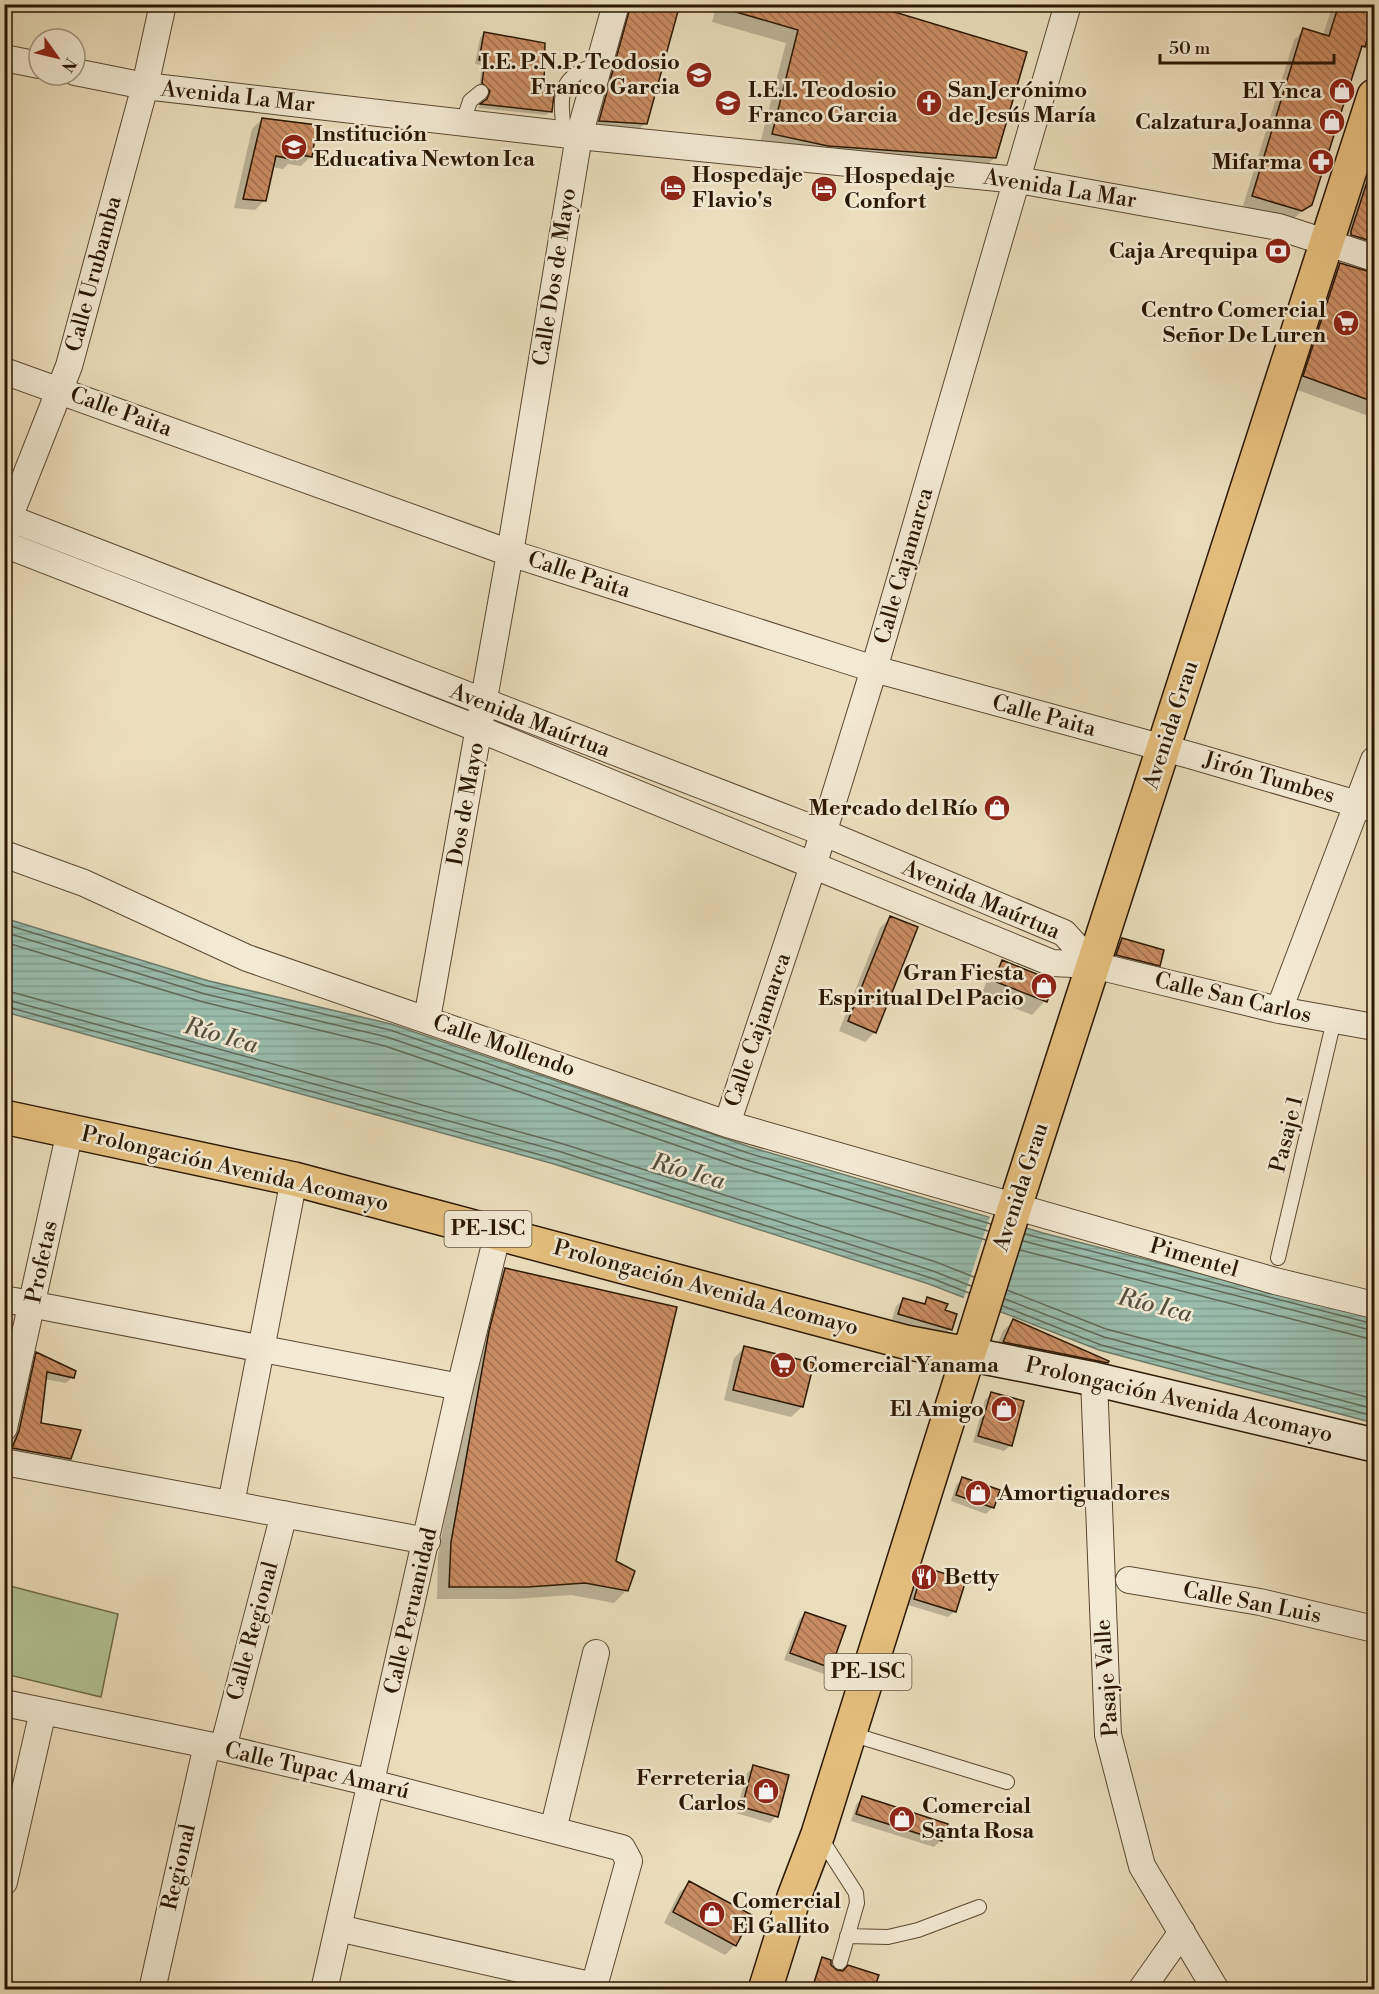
<svg xmlns="http://www.w3.org/2000/svg" width="1379" height="1994" viewBox="0 0 1379 1994" font-family="'Libre Bodoni',serif">
<style>
.park{fill:#b2c395;stroke:#6e6d4c;stroke-width:1.5}
.water{fill:url(#water-rules);stroke:#6d7b69;stroke-width:1.5}
.pier{fill:#ecdfbd}
.shadow{fill:#0003}
.lines{fill:none;stroke-linecap:round;stroke-linejoin:round}
.shore{stroke:#626a58;stroke-width:1.5}
.building{fill:url(#building-back-hatch);stroke:#2b1702;stroke-width:1.5}
.lane-casing{stroke:#5b4931;stroke-width:16}
.street-casing{stroke:#5b4931;stroke-width:28}
.secondary-casing{stroke:#2b1702;stroke-width:36}
.primary-casing{stroke:#2b1702;stroke-width:36}
.lane{stroke:#f3ead4;stroke-width:14}
.street{stroke:#f3ead4;stroke-width:26}
.secondary{stroke:#f3ead4;stroke-width:33}
.primary{stroke:#e6c07e;stroke-width:33}
.labels{text-anchor:middle;dominant-baseline:central;stroke-width:5;stroke-linejoin:round;paint-order:stroke}
.shield{fill:#f3ead4;stroke:#675641;stroke-width:1.5}
.shield-label{font-size:21px;font-weight:bold;fill:#2b1702}
.poi-label{font-size:22px;font-weight:bold;fill:#2b1702;stroke:#f3ead4;text-anchor:end}
.street-label{font-size:22px;fill:#2b1702;stroke:#f3ead4}
.water-label{font-size:24px;font-style:italic;fill:#52513e;stroke:#f3ead4}
</style>
<defs>
<pattern id="water-rules" width="6" height="5" patternUnits="userSpaceOnUse" patternTransform="scale(1.5)"><rect width="6" height="5" fill="#99bdae"/><path d="M0 2.5h6" fill="none" stroke="#84a294"/></pattern>
<pattern id="building-back-hatch" width="6" height="6" patternUnits="userSpaceOnUse" patternTransform="scale(1.5)"><rect width="6" height="6" fill="#ca8d63"/><path d="M-1 5l2 2M0 0l6 6M5-1l2 2" fill="none" stroke="#a4724f"/></pattern>
</defs>
<rect width="100%" height="100%" fill="#ecdfbd"/>
<filter id="stains"><feTurbulence type="fractalNoise" baseFrequency=".00333" numOctaves="4"/><feColorMatrix values="0 0 0 0 .2 0 0 0 0 .09 0 0 0 0 .02 0 0 0 .5 -.17"/></filter>
<radialGradient id="worn" r=".72"><stop offset=".6" stop-color="#630" stop-opacity="0"/><stop offset="1" stop-color="#630" stop-opacity=".3"/></radialGradient>
<path class="park" d="M6,1585L118,1614L101,1697L5,1674Z"/>
<path class="water" d="M4,918L209,981L391,1024L750,1147L1043,1233L1374,1318V1423L1099,1350L929,1284L554,1164L5,1012Z"/>
<path class="pier" d="M990,1216L1018,1224L990,1311L963,1300Z"/>
<path class="shadow" d="M622,4H679L645,123L632,137L586,134Z
M717,4H863L995,157L982,171L759,147L786,43L712,22Z
M1333,4H1374V13L1364,46L1358,52L1310,204L1291,221L1243,206L1294,40L1304,30L1323,35Z
M484,33L542,86L551,111L546,115L478,108L486,96L479,88L482,65L475,64L480,38Z
M262,119L311,156L301,166L288,164L283,169L272,167L265,200L255,210L234,208L252,129Z
M1374,142V263L1340,246Z
M1341,264L1374,274V418L1292,388L1329,276Z
M890,918L875,1032L865,1042L839,1031L880,928Z
M1122,939L1158,965L1148,975L1107,965L1112,950Z
M1002,962L1045,1001L1032,1015L981,995L989,976Z
M505,1270L627,1590L614,1603L571,1595L514,1599H437L438,1556L477,1345L492,1283Z
M928,1299L943,1311L950,1329L944,1336L892,1320L896,1306L903,1300L922,1305Z
M4,1315L12,1317L4,1350Z
M1013,1321L1107,1362L1097,1372L994,1352L1003,1331Z
M744,1348L812,1364L802,1407L791,1417L724,1400L734,1358Z
M37,1354L73,1377L66,1383L44,1379L39,1424L70,1459L63,1465L6,1454L13,1439L30,1360Z
M991,1394L1011,1445L1004,1451L973,1442L985,1400Z
M963,1479L993,1507L986,1514L951,1501L956,1485Z
M924,1569L955,1611L948,1617L908,1605L917,1575Z
M805,1613L830,1667L824,1674L784,1660L799,1620Z
M754,1767L776,1816L770,1823L736,1813L747,1773Z
M862,1798L941,1840L934,1847L851,1821L856,1805Z
M689,1883L735,1945L725,1955L664,1923L679,1893Z
M823,1959L836,1972L877,1976L873,1990H811Z"/>
<g class="lines">
<path class="shore" d="M4,924L207,986L390,1030L748,1153L991,1224
M4,932L205,994L387,1037L746,1160L988,1231
M4,942L203,1002L385,1046L743,1168L986,1240
M4,990L560,1143L936,1262L974,1277
M4,999L558,1151L933,1271L971,1286
M4,1006L555,1159L931,1278L969,1293
M1025,1234L1374,1324
M1023,1241L1374,1331
M1020,1250L1374,1340
M1007,1290L1106,1329L1374,1399
M1005,1299L1104,1337L1374,1409
M1003,1306L1101,1345L1374,1416"/>
</g>
<path class="building" d="M631,4H680L647,124L599,121Z
M730,4H868L1027,52L996,158L828,146L772,134L798,30L729,10Z
M1339,4H1374V18L1365,47L1362,46L1312,205L1302,211L1252,196L1303,28L1329,36Z
M484,32L545,43L544,85L555,86L552,112L480,104L487,99L490,91L482,83L485,61L479,60Z
M262,118L317,125L312,157L296,154L295,160L276,156L266,201L243,199Z
M1371,170L1374,171V242L1351,235V231Z
M1340,263L1374,273V402L1303,376Z
M890,916L918,927L876,1033L848,1021Z
M1122,938L1164,950L1160,966L1116,955Z
M1002,960L1049,979L1052,988L1047,1002L994,981Z
M505,1268L677,1307L616,1561L635,1571L628,1591L585,1583L528,1587H449L451,1542L489,1331Z
M927,1297L948,1304L945,1310L957,1314L952,1330L898,1314L903,1298L925,1304Z
M1013,1319L1109,1361L1108,1363L1003,1342Z
M744,1346L814,1363L803,1407L733,1390Z
M36,1352L76,1371L74,1378L47,1372L41,1423L81,1430L71,1459L12,1448L19,1431Z
M991,1392L1024,1401L1012,1446L978,1436Z
M962,1477L1000,1490L994,1508L956,1495Z
M923,1567L966,1580L956,1612L914,1599Z
M805,1612L846,1626L831,1668L790,1653Z
M753,1765L789,1775L778,1817L742,1807Z
M862,1796L948,1824L942,1841L856,1814Z
M689,1881L752,1915L736,1946L673,1912Z
M822,1957L831,1960V1965L837,1970L843,1971L848,1965L879,1975L874,1989H812Z"/>
<g class="lines">
<defs>
<path id="lane" d="M463,122L470,101L481,92
M564,133C560,95 557,76 599,64
M1278,1258L1334,1020
M848,1733L1007,1782
M820,1837L856,1893L857,1903L840,1962
M847,1936L888,1937L918,1930L979,1907"/>
<path id="street" d="M4,58L39,65
M75,72L145,86L579,136L1018,180L1279,227L1374,258
M4,371L510,553L874,669L1193,756L1374,809
M4,516L822,832L1064,933L1093,965
M5,535L9,518L69,366L145,86L163,4
M4,544L479,729L1052,963L1093,965L1279,1010L1374,1027
M4,854L84,883L247,958L727,1124L1275,1281L1374,1305
M1279,1010L1374,760
M427,1019L510,553L579,136L616,4
M727,1124L813,866L874,669L1068,4
M4,1299L460,1387
M1094,1379L1108,1735L1142,1866L1216,1990
M4,1428L70,1131
M4,1462L427,1541
M231,1504L294,1179
M1129,1580L1260,1602L1374,1629
M4,1703L223,1748L372,1783L622,1848L629,1861L593,1990
M223,1748L284,1514
M553,1830L596,1653
M4,1882L43,1711
M338,1928L594,1986
M152,1990L207,1745
M324,1990L460,1387L498,1232
M1141,1990L1182,1932"/>
<path id="secondary" d="M968,1354L1094,1379L1374,1445"/>
<path id="primary" d="M4,1117L294,1179L905,1342L968,1354
M765,1990L794,1897L818,1834L1011,1219L1374,96"/>
</defs>
<use href="#lane" class="lane-casing"/>
<use href="#street" class="street-casing"/>
<use href="#secondary" class="secondary-casing"/>
<use href="#primary" class="primary-casing"/>
<use href="#lane" class="lane"/>
<use href="#street" class="street"/>
<use href="#secondary" class="secondary"/>
<use href="#primary" class="primary"/>
</g>
<defs>
<symbol id="school-disc" viewBox="-11 -11 22 22"><circle r="9.5" fill="#8f2418" stroke="#f3ead4"/><path d="M0-5L7-2L0 1L-7-2ZM-4 1L0 2.5L4 1V4Q0 6-4 4Z" fill="#fff"/></symbol>
<symbol id="shop-disc" viewBox="-11 -11 22 22"><circle r="9.5" fill="#8f2418" stroke="#f3ead4"/><path d="M-5-2.5h2.3a2.7 3.5 0 0 1 5.4 0H5L5.5 6h-11ZM-1.5-2.5h3a1.5 2.3 0 0 0-3 0Z" fill="#fff"/></symbol>
<symbol id="church-disc" viewBox="-11 -11 22 22"><circle r="9.5" fill="#8f2418" stroke="#f3ead4"/><path d="M-1.2-6h2.4v3.5h3.3v2.4h-3.3V6h-2.4V-.1h-3.3v-2.4h3.3Z" fill="#fff"/></symbol>
<symbol id="pharmacy-disc" viewBox="-11 -11 22 22"><circle r="9.5" fill="#8f2418" stroke="#f3ead4"/><path d="M-2-6h4v4h4v4h-4v4h-4v-4h-4v-4h4Z" fill="#fff"/></symbol>
<symbol id="hotel-disc" viewBox="-11 -11 22 22"><circle r="9.5" fill="#8f2418" stroke="#f3ead4"/><path d="M-6-4.5h1.5V1H6V5H4.5V3h-9V5H-6ZM-4 0a1.8 1.8 0 1 1 3.6 0ZM.5 0V-2.5h3Q6-2.5 6 0Z" fill="#fff"/></symbol>
<symbol id="bank-disc" viewBox="-11 -11 22 22"><circle r="9.5" fill="#8f2418" stroke="#f3ead4"/><path d="M-6-4H6V4H-6ZM0-2.3a2.3 2.3 0 1 0 0 4.6a2.3 2.3 0 1 0 0-4.6Z" fill="#fff"/></symbol>
<symbol id="supermarket-disc" viewBox="-11 -11 22 22"><circle r="9.5" fill="#8f2418" stroke="#f3ead4"/><path d="M-6-5.5h2.5l.6 2H6L4.5 2H-2.5L-4.4-4H-6ZM-1.5 3.2a1.3 1.3 0 1 0 .1 0ZM3 3.2a1.3 1.3 0 1 0 .1 0Z" fill="#fff"/></symbol>
<symbol id="restaurant-disc" viewBox="-11 -11 22 22"><circle r="9.5" fill="#8f2418" stroke="#f3ead4"/><path d="M-5-6h1v4h1v-4h1v4h1v-4h1v5L-1.5 .5V6h-2V.5L-5-1ZM5-6V6H3V1.5H1.5Q1.5-4 5-6Z" fill="#fff"/></symbol>
</defs>
<g fill-rule="evenodd">
<use href="#school-disc" x="684" y="60" width="30" height="30"/>
<use href="#shop-disc" x="1327" y="76" width="30" height="30"/>
<use href="#school-disc" x="713" y="88" width="30" height="30"/>
<use href="#church-disc" x="914" y="88" width="30" height="30"/>
<use href="#shop-disc" x="1317" y="107" width="30" height="30"/>
<use href="#school-disc" x="279" y="132" width="30" height="30"/>
<use href="#pharmacy-disc" x="1306" y="147" width="30" height="30"/>
<use href="#hotel-disc" x="658" y="173" width="30" height="30"/>
<use href="#hotel-disc" x="809" y="174" width="30" height="30"/>
<use href="#bank-disc" x="1263" y="236" width="30" height="30"/>
<use href="#supermarket-disc" x="1331" y="308" width="30" height="30"/>
<use href="#shop-disc" x="982" y="793" width="30" height="30"/>
<use href="#shop-disc" x="1029" y="971" width="30" height="30"/>
<use href="#supermarket-disc" x="768" y="1350" width="30" height="30"/>
<use href="#shop-disc" x="989" y="1394" width="30" height="30"/>
<use href="#shop-disc" x="963" y="1478" width="30" height="30"/>
<use href="#restaurant-disc" x="909" y="1562" width="30" height="30"/>
<use href="#shop-disc" x="751" y="1776" width="30" height="30"/>
<use href="#shop-disc" x="887" y="1804" width="30" height="30"/>
<use href="#shop-disc" x="697" y="1899" width="30" height="30"/>
</g>
<g class="labels">
<g class="shield">
<rect x="444.5" y="1211" width="87" height="36" rx="4.5"/>
<rect x="824.5" y="1654" width="87" height="36" rx="4.5"/>
</g>
<g class="shield-label">
<text x="488" y="1229">PE-1SC</text>
<text x="868" y="1672">PE-1SC</text>
</g>
<g class="poi-label">
<text x="680" y="62">I.E. P.N.P. Teodosio<tspan x="680" dy="25">Franco Garcia</tspan></text>
<text x="748" y="90" text-anchor="start">I.E.I. Teodosio<tspan x="748" dy="25">Franco Garcia</tspan></text>
<text x="948" y="90" text-anchor="start">San Jerónimo<tspan x="948" dy="25">de Jesús María</tspan></text>
<text x="1322" y="91">El Ynca</text>
<text x="1312" y="122">Calzatura Joanna</text>
<text x="314" y="134" text-anchor="start">Institución<tspan x="314" dy="25">Educativa Newton Ica</tspan></text>
<text x="1302" y="162">Mifarma</text>
<text x="692" y="175" text-anchor="start">Hospedaje<tspan x="692" dy="25">Flavio's</tspan></text>
<text x="844" y="176" text-anchor="start">Hospedaje<tspan x="844" dy="25">Confort</tspan></text>
<text x="1258" y="251">Caja Arequipa</text>
<text x="1326" y="310">Centro Comercial<tspan x="1326" dy="25">Señor De Luren</tspan></text>
<text x="978" y="808">Mercado del Río</text>
<text x="1024" y="973">Gran Fiesta<tspan x="1024" dy="25">Espiritual Del Pacio</tspan></text>
<text x="802" y="1365" text-anchor="start">Comercial Yanama</text>
<text x="984" y="1409">El Amigo</text>
<text x="998" y="1493" text-anchor="start">Amortiguadores</text>
<text x="944" y="1577" text-anchor="start">Betty</text>
<text x="746" y="1778">Ferreteria<tspan x="746" dy="25">Carlos</tspan></text>
<text x="922" y="1806" text-anchor="start">Comercial<tspan x="922" dy="25">Santa Rosa</tspan></text>
<text x="732" y="1901" text-anchor="start">Comercial<tspan x="732" dy="25">El Gallito</tspan></text>
</g>
<g class="street-label">
<text transform="translate(238 97) rotate(6)">Avenida La Mar</text>
<text transform="translate(1060 189) rotate(9)">Avenida La Mar</text>
<text transform="translate(94 274) rotate(-75)">Calle Urubamba</text>
<text transform="translate(555 277) rotate(-81)">Calle Dos de Mayo</text>
<text transform="translate(121 412) rotate(20)">Calle Paita</text>
<text transform="translate(904 566) rotate(-74)">Calle Cajamarca</text>
<text transform="translate(579 575) rotate(18)">Calle Paita</text>
<text transform="translate(1044 716) rotate(15)">Calle Paita</text>
<text transform="translate(530 721) rotate(21)">Avenida Maúrtua</text>
<text transform="translate(1171 725) rotate(-72)">Avenida Grau</text>
<text transform="translate(1269 778) rotate(16)">Jirón Tumbes</text>
<text transform="translate(466 804) rotate(-80)">Dos de Mayo</text>
<text transform="translate(981 900) rotate(23)">Avenida Maúrtua</text>
<text transform="translate(1233 998) rotate(13)">Calle San Carlos</text>
<text transform="translate(758 1030) rotate(-71)">Calle Cajamarca</text>
<text transform="translate(504 1046) rotate(19)">Calle Mollendo</text>
<text transform="translate(1287 1134) rotate(-76)">Pasaje 1</text>
<text transform="translate(235 1169) rotate(13)">Prolongación Avenida Acomayo</text>
<text transform="translate(1021 1187) rotate(-72)">Avenida Grau</text>
<text transform="translate(1194 1258) rotate(16)">Pimentel</text>
<text transform="translate(42 1262) rotate(-78)">Profetas</text>
<text transform="translate(706 1288) rotate(15)">Prolongación Avenida Acomayo</text>
<text transform="translate(1179 1400) rotate(13)">Prolongación Avenida Acomayo</text>
<text transform="translate(1252 1603) rotate(11)">Calle San Luis</text>
<text transform="translate(411 1611) rotate(-77)">Calle Peruanidad</text>
<text transform="translate(253 1631) rotate(-75)">Calle Regional</text>
<text transform="translate(1107 1678) rotate(-94)">Pasaje Valle</text>
<text transform="translate(317 1771) rotate(13)">Calle Tupac Amarú</text>
<text transform="translate(179 1867) rotate(-77)">Regional</text>
</g>
<g class="water-label">
<text transform="translate(221 1036) rotate(16)">Río Ica</text>
<text transform="translate(688 1172) rotate(16)">Río Ica</text>
<text transform="translate(1155 1306) rotate(14)">Río Ica</text>
</g>
</g>
<rect width="1379" height="1994" fill="none" stroke="#ecdfbd" stroke-width="24"/>
<rect x="6" y="6" width="1367" height="1982" fill="none" stroke="#2b1702" stroke-width="3"/>
<rect x="12" y="12" width="1355" height="1970" fill="none" stroke="#2b1702" stroke-width="1.5"/>
<g transform="translate(57 57) rotate(124)"><circle r="28" fill="#f3ead4" stroke="#a39680" stroke-width="1.5"/>
<path d="M0-4.5L10 22L0 15L-10 22Z" fill="#8f2418"/>
<text y="-9" font-size="16" font-weight="bold" text-anchor="middle" fill="#2b1702">N</text>
</g>
<path d="M1160 54v9h174v-9" fill="none" stroke="#2b1702" stroke-width="3"/>
<text x="1169" y="54" font-size="18" fill="#2b1702" stroke="#f3ead4" stroke-width="4.5" paint-order="stroke">50 m</text>
<rect width="100%" height="100%" filter="url(#stains)"/>
<rect width="100%" height="100%" fill="url(#worn)"/>
</svg>
